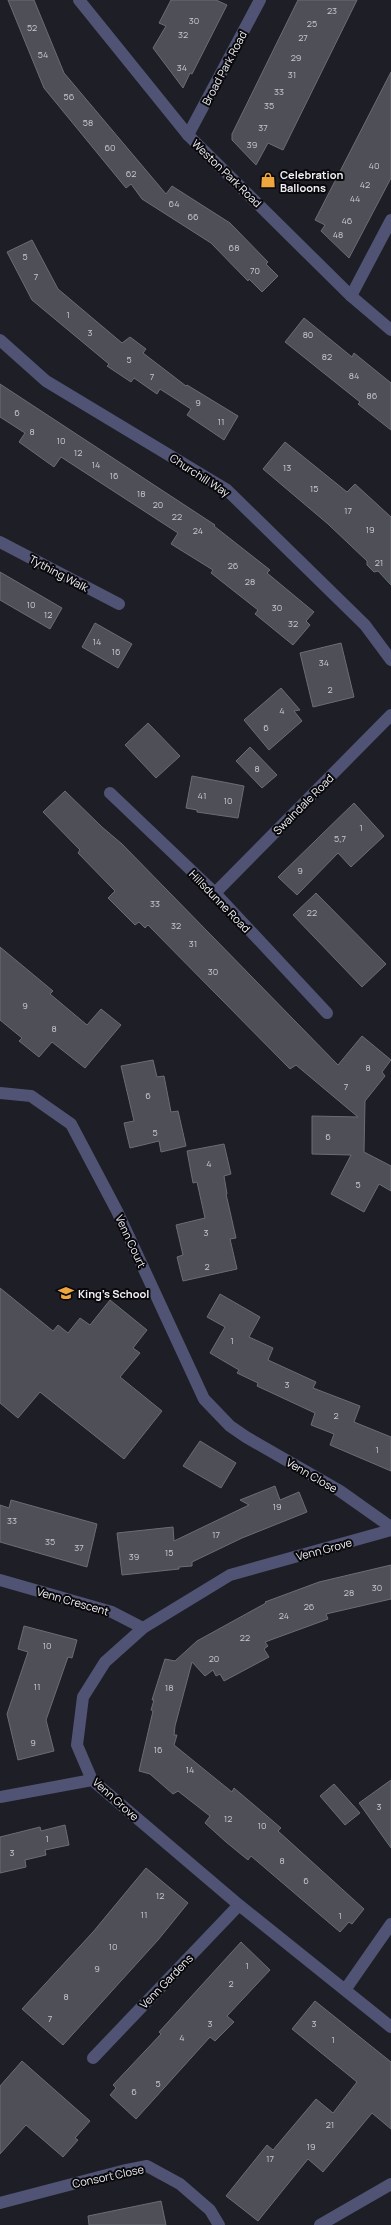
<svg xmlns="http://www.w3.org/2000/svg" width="391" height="2225" viewBox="0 0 391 2225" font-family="Manrope,sans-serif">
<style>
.building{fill:#4f5057;stroke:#6b6c74}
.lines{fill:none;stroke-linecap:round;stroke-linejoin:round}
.minor{stroke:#515374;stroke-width:12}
.tertiary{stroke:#515374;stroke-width:12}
.labels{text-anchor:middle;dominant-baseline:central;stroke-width:4;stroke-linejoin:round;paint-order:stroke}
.number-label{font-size:9px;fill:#c8c8ce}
.street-label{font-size:11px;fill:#f0f0f5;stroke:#09090c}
.poi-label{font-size:11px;font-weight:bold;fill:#f0f0f5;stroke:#09090c;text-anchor:start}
</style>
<rect width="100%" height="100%" fill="#1e1f26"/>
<path class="building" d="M8,0H34L64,73L166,194L172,186L230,223L268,262L266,264L278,276L262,292L249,279L248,281L211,243L142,199L131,184L126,188L44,88Z
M171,0H216L227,5L192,74L190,73L183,88L153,48L166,26L159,23Z
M298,0H357L283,150L268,143L256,165L232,140V134Z
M391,72V178L349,258L321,231L325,225L315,220Z
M32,240L58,289L122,343L130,337L146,349L143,353L186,386L187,385L238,416L224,440L187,415L191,409L160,389L157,394L134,378L131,382L107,366L109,364L32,300L7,252Z
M304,318L352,357L354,353L391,383V430L358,404L360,402L285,342Z
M0,384L215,525L214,526L270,570L267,573L314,612L306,621L310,625L293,645L255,614L258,610L211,573L213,570L171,544L178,533L61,457L54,467L19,442L25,433L0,417Z
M285,442L347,492L355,484L391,517V585L378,571L374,572L367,565V561L328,524L263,469Z
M0,572L62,608L50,629L0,600Z
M95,623L132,644L118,668L82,647Z
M341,643L354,697L313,707L300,653Z
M281,688L300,710L294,711L302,721L269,750L244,720Z
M148,723L180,756L156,778L125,745Z
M250,747L277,775L262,788L236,761Z
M192,776L244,786L238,818L197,812V810L186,808Z
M65,791L102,827L122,844L338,1065L362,1036L391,1060L382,1072L385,1076L365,1101L364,1152L391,1166V1191L379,1184L364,1212L331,1194L351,1155L312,1154V1116L358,1117L296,1065L290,1069L148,925L145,928L139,922L135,925L108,898L115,891L78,853L80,850L43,812Z
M354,803L384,836L351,867L338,853L297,895L278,877Z
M316,893L386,964L362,987L293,915Z
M0,947L53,991L50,994L87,1025L101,1009L121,1025L85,1068L52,1042L39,1057L19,1041L22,1038L0,1020Z
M153,1060L157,1077L164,1076L171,1112L178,1111L186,1146L161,1152L159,1141L130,1148L124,1123L134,1121L121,1066Z
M224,1144L231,1174L224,1176L227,1194H226L236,1238L230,1239L237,1269L183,1281L177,1257L183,1255L176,1225L205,1218L197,1182L193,1183L187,1151Z
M0,1288L53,1331L58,1325L68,1333L80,1318L90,1325L110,1300L147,1330L133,1348L140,1353L120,1377L162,1411L124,1459L40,1392L18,1418L0,1403Z
M220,1294L260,1317L249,1337L273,1348L268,1360L316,1382L313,1388L360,1406L354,1422L391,1437V1471L330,1445L334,1434L311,1425L315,1413L257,1386L258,1383L237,1373L239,1370L210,1353L225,1327L207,1317Z
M200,1441L236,1463L221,1488L183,1466Z
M275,1486L280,1500L299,1492L307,1512L242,1538L192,1562V1566L179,1567V1569L122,1575L117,1533L173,1527L174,1541L249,1505L240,1500Z
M11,1500L97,1524L87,1567L0,1542V1505L9,1508Z
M391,1565V1599L326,1614L328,1619L265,1642L268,1646L264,1649L269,1657L224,1681L220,1674L216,1676L213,1670L205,1676L192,1662L175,1726L174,1735H177L174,1745L232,1792L234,1788L281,1828L278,1831L364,1909L352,1924L349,1922L340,1932L251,1856L248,1860L226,1842L205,1823L210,1816L178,1791L173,1794L150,1774L139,1771L153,1711L151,1710L154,1700H152L165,1659L175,1661L197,1641L266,1603L265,1602L319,1582Z
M24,1626L77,1640L72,1658L68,1657L46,1720L54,1751L18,1760L7,1714L28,1652L18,1649Z
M391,1780V1848L359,1803Z
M334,1784L360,1813L345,1825L320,1796Z
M65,1825L69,1845L45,1850L46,1855L25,1860L26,1867L0,1873V1837L40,1827L41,1831Z
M146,1868L188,1903L158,1940L63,2045L22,2009L93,1932Z
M241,1942L270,1970L227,2016L234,2022L215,2041L210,2037L136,2119L110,2095L116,2088L113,2085L161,2034L159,2032Z
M315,2001L391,2062V2129L372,2113L323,2172L308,2159L258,2221L226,2196L267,2145L273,2150L316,2099L333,2113L357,2082L292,2029Z
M22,2061L90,2121L75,2138L78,2140L63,2157L26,2125L0,2154V2086Z
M161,2201L166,2225H89L88,2216Z"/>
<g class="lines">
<path class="minor" d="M188,135L260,0
M351,296L391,220
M0,340L46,381L227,490L365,625L391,660
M0,542L119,604
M110,793L215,893L327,1013
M215,893L391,715
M0,1093L31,1096L71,1124L117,1211L204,1399L230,1426L246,1437L340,1491L391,1527
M391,1530L230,1575L143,1628L105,1662L83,1697L77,1745L92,1780L239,1905L391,2027
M0,1580L112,1612L143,1628
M0,1797L92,1780
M345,1990L391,1924
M93,2058L239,1905
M0,2203L122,2171L147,2166L180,2184L210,2210L219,2225
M320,2225L391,2184"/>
<path class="tertiary" d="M79,0L188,135L351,296L391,330"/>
</g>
<defs>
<symbol id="shop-bare" viewBox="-9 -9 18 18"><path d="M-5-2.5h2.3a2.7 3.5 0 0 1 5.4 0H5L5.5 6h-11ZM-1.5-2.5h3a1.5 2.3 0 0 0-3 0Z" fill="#f0a63f" stroke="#09090c" stroke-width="2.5" paint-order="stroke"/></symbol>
<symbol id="school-bare" viewBox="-9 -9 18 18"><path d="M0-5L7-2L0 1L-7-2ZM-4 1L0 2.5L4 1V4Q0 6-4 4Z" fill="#f0a63f" stroke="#09090c" stroke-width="2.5" paint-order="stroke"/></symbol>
</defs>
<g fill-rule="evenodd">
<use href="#shop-bare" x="257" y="169" width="22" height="22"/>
<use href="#school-bare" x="55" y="1282" width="22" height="22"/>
</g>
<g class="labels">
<g class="number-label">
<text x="332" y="10">23</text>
<text x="194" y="20">30</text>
<text x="312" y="23">25</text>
<text x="32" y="27">52</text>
<text x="183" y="34">32</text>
<text x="303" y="37">27</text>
<text x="43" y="54">54</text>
<text x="296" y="57">29</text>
<text x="182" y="67">34</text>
<text x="292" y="74">31</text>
<text x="279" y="91">33</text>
<text x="69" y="96">56</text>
<text x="269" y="105">35</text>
<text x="88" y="122">58</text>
<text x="263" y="127">37</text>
<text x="252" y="144">39</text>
<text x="110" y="147">60</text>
<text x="374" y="165">40</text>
<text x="131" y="173">62</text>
<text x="365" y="184">42</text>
<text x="355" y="198">44</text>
<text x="174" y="203">64</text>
<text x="193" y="216">66</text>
<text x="347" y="220">46</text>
<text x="338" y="234">48</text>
<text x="234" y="247">68</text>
<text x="25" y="256">5</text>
<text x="255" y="270">70</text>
<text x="36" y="276">7</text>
<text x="68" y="314">1</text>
<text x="90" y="332">3</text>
<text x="308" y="334">80</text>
<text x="327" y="356">82</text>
<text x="129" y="359">5</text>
<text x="354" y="375">84</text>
<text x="152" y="376">7</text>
<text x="372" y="395">86</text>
<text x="198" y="402">9</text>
<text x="17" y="412">6</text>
<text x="221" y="421">11</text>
<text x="32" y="431">8</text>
<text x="61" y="440">10</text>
<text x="78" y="452">12</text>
<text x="96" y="464">14</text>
<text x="287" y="467">13</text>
<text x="114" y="475">16</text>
<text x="314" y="488">15</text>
<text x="141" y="493">18</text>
<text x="158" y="504">20</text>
<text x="348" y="510">17</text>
<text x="177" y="516">22</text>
<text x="370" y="529">19</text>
<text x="198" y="530">24</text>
<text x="379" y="562">21</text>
<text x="233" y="565">26</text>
<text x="250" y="581">28</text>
<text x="31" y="604">10</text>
<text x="277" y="607">30</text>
<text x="48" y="614">12</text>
<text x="293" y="623">32</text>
<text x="97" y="641">14</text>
<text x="116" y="651">16</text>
<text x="324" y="662">34</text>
<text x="330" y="689">2</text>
<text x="282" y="710">4</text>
<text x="266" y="727">6</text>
<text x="257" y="768">8</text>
<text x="202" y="795">41</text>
<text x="228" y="800">10</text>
<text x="361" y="827">1</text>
<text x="340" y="838">5,7</text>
<text x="300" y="870">9</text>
<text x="155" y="903">33</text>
<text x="312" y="912">22</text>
<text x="176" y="925">32</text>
<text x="193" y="943">31</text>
<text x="213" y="971">30</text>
<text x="25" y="1005">9</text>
<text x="54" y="1028">8</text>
<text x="368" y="1067">8</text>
<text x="346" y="1086">7</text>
<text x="148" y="1095">6</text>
<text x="155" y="1132">5</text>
<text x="328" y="1136">6</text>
<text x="209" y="1163">4</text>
<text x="358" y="1184">5</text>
<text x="206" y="1232">3</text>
<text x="207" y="1266">2</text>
<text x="232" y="1340">1</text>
<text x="287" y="1384">3</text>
<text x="336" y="1415">2</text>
<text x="377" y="1449">1</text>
<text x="277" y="1506">19</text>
<text x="12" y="1520">33</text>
<text x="216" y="1534">17</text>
<text x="50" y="1541">35</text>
<text x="79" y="1547">37</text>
<text x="169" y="1552">15</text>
<text x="134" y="1556">39</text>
<text x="377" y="1587">30</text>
<text x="349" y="1592">28</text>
<text x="309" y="1606">26</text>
<text x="284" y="1615">24</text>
<text x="245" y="1637">22</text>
<text x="47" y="1645">10</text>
<text x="214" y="1658">20</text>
<text x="37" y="1686">11</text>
<text x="169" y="1687">18</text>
<text x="33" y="1742">9</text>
<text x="158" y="1749">16</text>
<text x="190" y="1769">14</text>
<text x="379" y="1806">3</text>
<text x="228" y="1818">12</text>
<text x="262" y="1825">10</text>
<text x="47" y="1838">1</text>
<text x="12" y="1852">3</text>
<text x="282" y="1860">8</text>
<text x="306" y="1880">6</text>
<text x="160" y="1895">12</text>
<text x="144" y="1914">11</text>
<text x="340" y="1915">1</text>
<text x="113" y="1946">10</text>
<text x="247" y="1965">1</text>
<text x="97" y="1968">9</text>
<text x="231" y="1983">2</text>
<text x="66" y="1996">8</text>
<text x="50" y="2018">7</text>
<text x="210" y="2023">3</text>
<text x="314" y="2023">3</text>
<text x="182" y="2037">4</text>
<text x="333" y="2039">1</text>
<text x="158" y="2083">5</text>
<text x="134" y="2091">6</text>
<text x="330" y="2124">21</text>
<text x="311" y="2146">19</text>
<text x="270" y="2158">17</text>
</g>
<g class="street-label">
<text transform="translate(224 68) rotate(-62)">Broad Park Road</text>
<text transform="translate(227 173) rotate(44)">Weston Park Road</text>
<text transform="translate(200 475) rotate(33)">Churchill Way</text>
<text transform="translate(59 573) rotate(28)">Tything Walk</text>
<text transform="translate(303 804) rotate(-45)">Swaindale Road</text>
<text transform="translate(220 901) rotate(46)">Hillsdunne Road</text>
<text transform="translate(131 1241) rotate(65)">Venn Court</text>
<text transform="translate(312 1475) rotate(30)">Venn Close</text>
<text transform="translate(324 1549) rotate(-15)">Venn Grove</text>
<text transform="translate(73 1601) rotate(16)">Venn Crescent</text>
<text transform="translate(116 1799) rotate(42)">Venn Grove</text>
<text transform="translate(166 1981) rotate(-46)">Venn Gardens</text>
<text transform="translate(108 2176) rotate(-12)">Consort Close</text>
</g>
<g class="poi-label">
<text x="280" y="174">Celebration<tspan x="280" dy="13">Balloons</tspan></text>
<text x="78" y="1293">King's School</text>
</g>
</g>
</svg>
